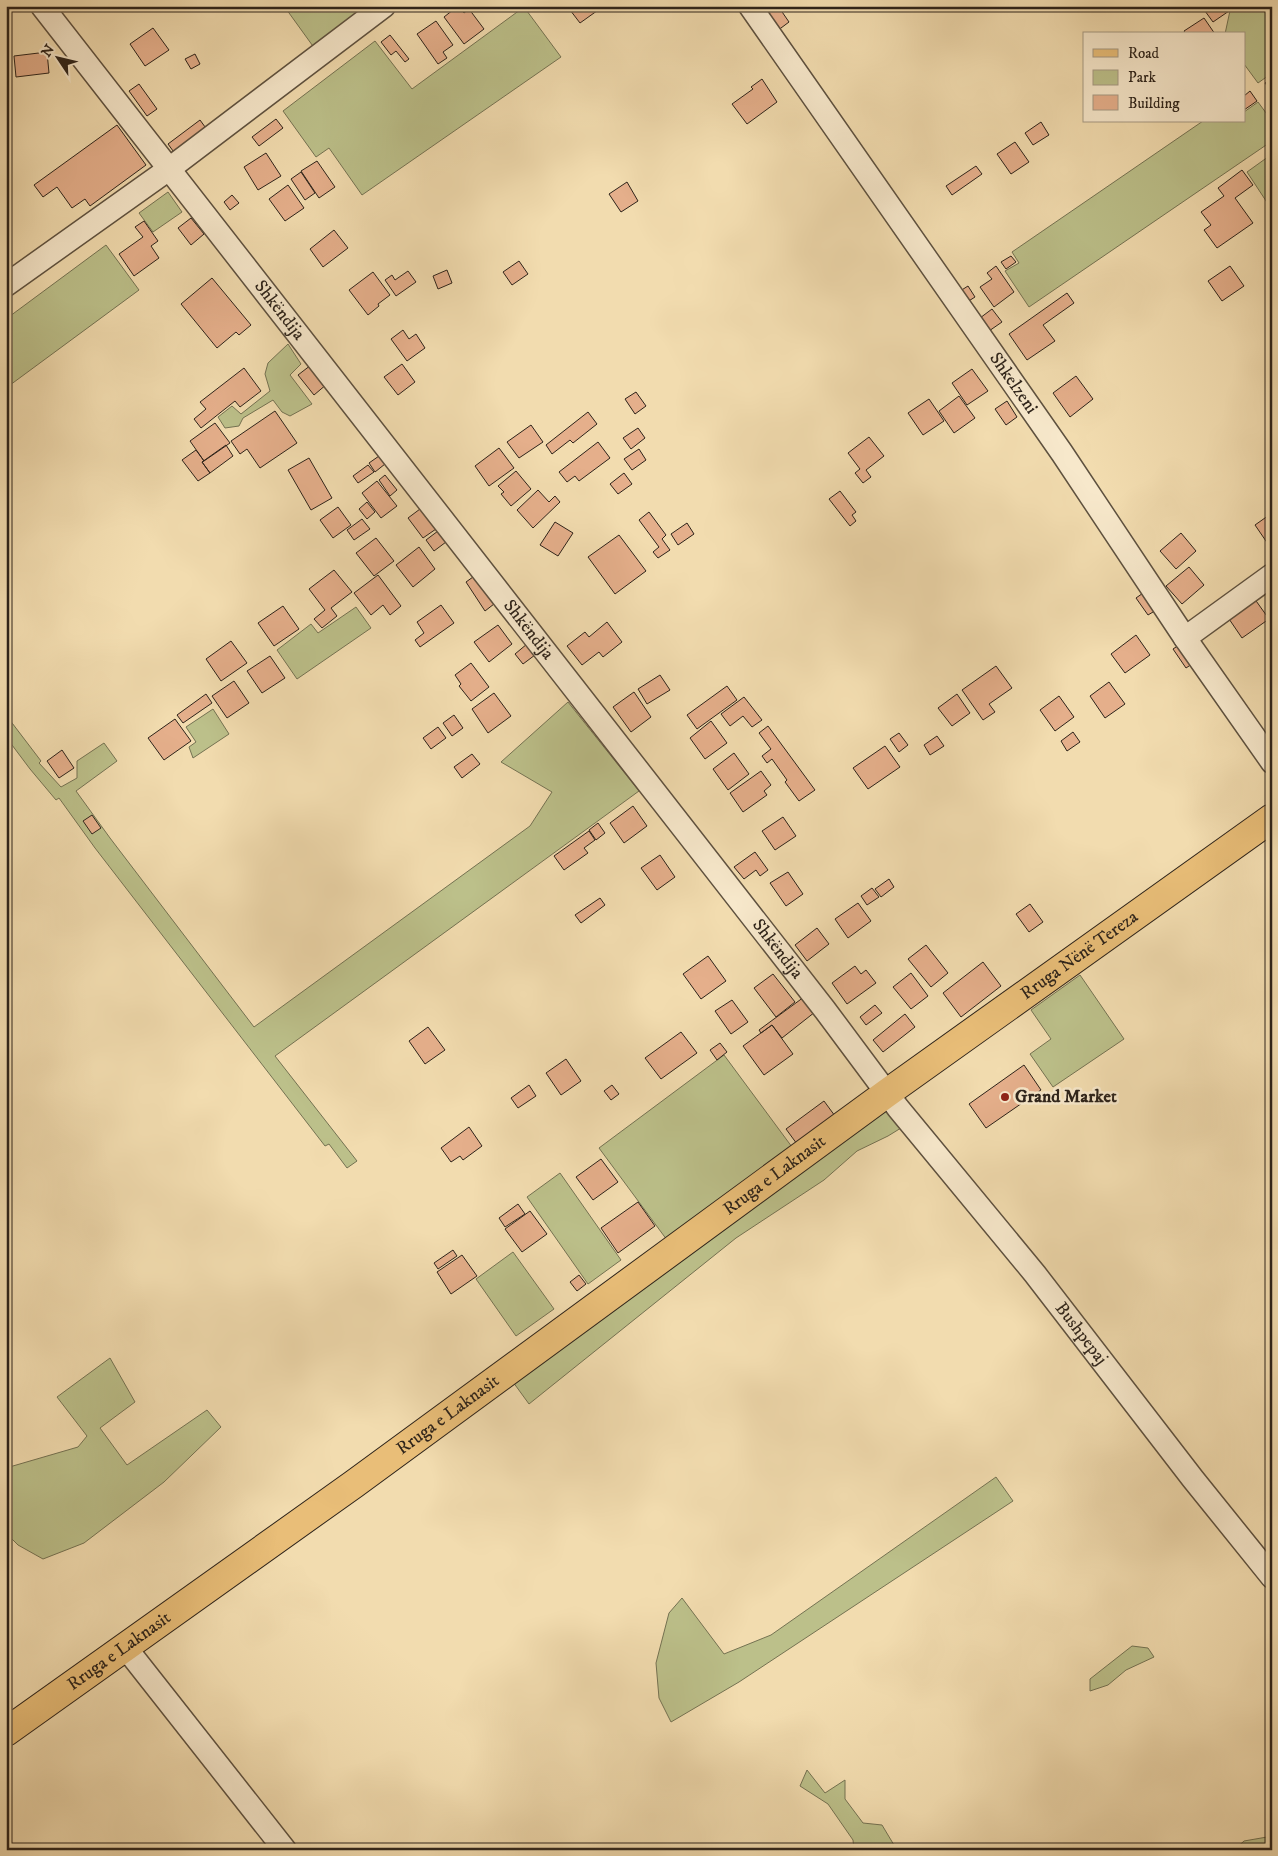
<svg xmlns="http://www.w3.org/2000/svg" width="1278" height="1856" viewBox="0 0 1278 1856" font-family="'IM FELL DW Pica',serif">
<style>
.green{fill:#bcc08a;stroke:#747252}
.building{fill:#e5af8b;stroke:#2d231a}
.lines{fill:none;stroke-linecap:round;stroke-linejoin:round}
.minor-casing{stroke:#5e513f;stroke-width:25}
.major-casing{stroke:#2d231a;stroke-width:30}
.minor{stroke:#f7e8cb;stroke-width:22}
.major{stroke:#e9be78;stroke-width:28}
.poi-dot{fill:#8f2418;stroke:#f7e8cb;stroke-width:2}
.labels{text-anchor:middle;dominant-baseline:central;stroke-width:5;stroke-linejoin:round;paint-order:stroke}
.street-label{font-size:18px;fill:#2d231a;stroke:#f7e8cb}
.poi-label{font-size:18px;font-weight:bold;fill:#2d231a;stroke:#f7e8cb;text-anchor:start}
</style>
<rect width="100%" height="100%" fill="#f2dcaf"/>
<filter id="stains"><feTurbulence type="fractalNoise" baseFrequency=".004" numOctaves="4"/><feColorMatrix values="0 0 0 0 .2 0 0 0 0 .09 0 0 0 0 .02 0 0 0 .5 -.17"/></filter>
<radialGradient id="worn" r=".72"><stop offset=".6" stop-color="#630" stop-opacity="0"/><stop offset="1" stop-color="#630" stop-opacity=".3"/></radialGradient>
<path class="green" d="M284,6H374L315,49Z
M1231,6H1272V73L1258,83L1244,64V34H1225Z
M524,7L561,57L362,195L329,148L316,157L283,111L375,41L412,89Z
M1258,102L1272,121V141L1029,307L1005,271L1019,263L1012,252L1203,121H1244V112Z
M1272,154V210L1247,172Z
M168,192L182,212L153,232L139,213Z
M106,245L139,290L6,388V319Z
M288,344L301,364L290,375L312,404L290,416L282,412L273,400L243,418L239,426L225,428L218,417L232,406L241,414L270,391L265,374L268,363Z
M356,607L371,628L297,679L277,650L311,624L318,633Z
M568,702L639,791L275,1056L357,1161L347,1168L329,1144L325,1146L95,848L59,798L56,800L30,769L6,737V715L41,761L39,763L61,787L77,778V761L104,743L117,761L76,791L110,838L254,1027L530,826L552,792L501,762Z
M213,709L229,734L193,758L189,747L196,742L186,727Z
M1080,975L1124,1039L1053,1087L1030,1054L1051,1039L1031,1010Z
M724,1055L792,1147L667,1240L599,1148Z
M887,1108L901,1128L888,1136L857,1151L824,1180L736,1238L529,1404L513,1382Z
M560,1173L621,1260L588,1284L527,1197Z
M513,1252L554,1309L516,1336L476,1279Z
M110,1358L135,1402L100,1428L127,1465L207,1410L221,1427L164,1482L84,1543L43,1559L18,1545L6,1533V1468L78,1447L87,1436L57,1397Z
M996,1477L1013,1501L739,1682L671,1722L659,1698L656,1663L669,1613L682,1598L724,1654L771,1635Z
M1132,1646L1148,1648L1154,1657L1126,1670L1108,1685L1090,1691V1679Z
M807,1770L825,1793L845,1780V1799L863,1823L882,1825L897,1850H854L853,1840L828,1804L800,1786Z
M1267,1837L1272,1845V1850H1234L1244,1841Z"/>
<path class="building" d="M458,6L464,13L469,9L484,29L464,44L444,17Z
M567,6H600L601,8L580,23Z
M760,6H778L789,22L777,31Z
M1212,6H1226L1229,11L1213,22L1205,11Z
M1204,18L1215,34H1186L1184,31Z
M436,21L453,45L443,52L447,58L438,64L417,34Z
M153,28L169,50L145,66L130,44Z
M390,35L409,59L405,62L396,51L391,55L381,42Z
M47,52L49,73L16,77L14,56Z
M195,54L200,64L191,69L185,59Z
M1272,77V92L1265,83Z
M762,79L777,102L747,124L732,104L753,89L751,87Z
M139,84L157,109L147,116L129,91Z
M1250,91L1257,101L1244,110V96Z
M276,119L283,128L259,146L252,137Z
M200,120L208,131L176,155L168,144Z
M1041,122L1049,135L1033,145L1025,133Z
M117,125L146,165L90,206L85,199L72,208L57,187L43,197L34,185Z
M1015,142L1029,162L1011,174L997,154Z
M266,153L281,176L258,190L244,167Z
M317,161L335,187L319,198L301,171Z
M976,166L982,174L952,195L946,186Z
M1242,170L1253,185L1235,198L1253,223L1217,248L1204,230L1211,225L1201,212L1224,196L1218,188Z
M301,172L315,193L305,200L291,179Z
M627,182L638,201L621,212L609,194Z
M288,185L304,208L285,221L269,199Z
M232,195L239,203L230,210L224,202Z
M191,218L204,234L191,245L178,228Z
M144,221L158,241L151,246L159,258L134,276L119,254L143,237L135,227Z
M334,230L348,248L323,267L310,249Z
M1011,256L1016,262L1006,269L1001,262Z
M519,261L528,274L512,285L503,272Z
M996,266L1014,292L994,307L980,287L992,279L987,273Z
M1230,266L1244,286L1222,301L1208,281Z
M447,270L452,283L438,289L433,276Z
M408,271L416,282L396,296L385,280L392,275L395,280Z
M373,272L390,295L378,304L379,306L368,315L349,290Z
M212,278L251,325L239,335L236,332L217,348L181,304Z
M968,286L975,297L964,304L957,293Z
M1067,293L1074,303L1043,325L1055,341L1027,360L1009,334Z
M992,309L1002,322L989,331L980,318Z
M403,330L409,339L416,334L425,348L407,361L391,339Z
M402,364L415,382L398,395L384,377Z
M311,365L327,384L314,395L298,375Z
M244,368L261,391L240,407L235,401L201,428L194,419L206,409L200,402Z
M972,369L988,391L967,405L952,383Z
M1076,376L1093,399L1070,417L1053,393Z
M636,392L646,406L635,414L625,399Z
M959,396L975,418L954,433L939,411Z
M929,399L944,421L923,435L908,413Z
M1007,401L1017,417L1006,425L995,409Z
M275,411L297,443L260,468L247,449L240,454L231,441Z
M588,412L597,424L573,443L570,440L552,454L546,445Z
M215,423L230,443L204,461L190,441Z
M531,425L543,442L519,458L507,442Z
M638,428L645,438L631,449L623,438Z
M869,437L884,456L866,470L871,477L863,483L855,473L860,469L848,453Z
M598,442L610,458L579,481L575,476L567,482L559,472Z
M226,445L233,456L210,473L202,462Z
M499,448L514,468L489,486L475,466Z
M639,449L646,460L632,470L624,459Z
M196,450L204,461L202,462L210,473L198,481L182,460Z
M379,456L385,464L375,472L369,463Z
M309,458L332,498L311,510L288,470Z
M368,465L374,472L358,483L353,476Z
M516,471L531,489L511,506L501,494L504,492L498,486Z
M624,473L632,484L618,494L610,484Z
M385,475L397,490L390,496L379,480Z
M377,481L397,506L381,518L362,493Z
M538,490L549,502L555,496L560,502L533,528L517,510Z
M840,491L856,512L852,515L856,521L850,526L829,499Z
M367,502L375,512L367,519L359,509Z
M338,507L351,525L333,538L320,520Z
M420,509L436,529L423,538L408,518Z
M649,512L666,535L662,539L670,550L658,558L653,552L659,547L639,520Z
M1272,513V541L1268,544L1255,525Z
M362,519L370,529L354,540L347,530Z
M555,522L573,533L558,556L540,545Z
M687,523L694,534L678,545L671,534Z
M438,531L446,542L434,551L426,540Z
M1181,533L1196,551L1176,569L1160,551Z
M619,535L646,571L615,594L588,557Z
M376,538L394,561L374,576L356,553Z
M419,547L435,569L413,587L396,565Z
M1189,567L1204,585L1182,604L1166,586Z
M334,570L352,592L331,608L337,616L322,628L314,619L325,610L309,589Z
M378,575L401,606L390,615L383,605L371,615L354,593Z
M473,577L494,604L485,611L466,582Z
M1146,591L1158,609L1148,615L1136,598Z
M1254,598L1269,619L1242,638L1227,616Z
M441,605L454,623L420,647L415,640L424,633L417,622Z
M283,606L299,629L274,646L258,623Z
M607,622L622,642L603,657L599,652L582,665L567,646L585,632L589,637Z
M498,625L512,644L489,662L474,642Z
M1136,635L1150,655L1125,673L1111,654Z
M231,641L247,663L221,681L206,659Z
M1182,643L1195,662L1186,668L1173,649Z
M527,644L535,655L523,664L515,654Z
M270,656L285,678L262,693L247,671Z
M471,663L489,687L471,701L459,686L461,684L455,675Z
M996,666L1012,688L989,704L995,712L983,720L962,690Z
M660,675L670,690L647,704L638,689Z
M234,681L249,703L227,718L212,696Z
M1109,682L1125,704L1105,718L1090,696Z
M727,686L737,700L697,729L687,715Z
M634,692L651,717L631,732L613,707Z
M494,693L511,716L488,733L472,709Z
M206,694L212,703L183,723L177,715Z
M957,694L970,713L952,726L938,708Z
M1059,696L1074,717L1055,731L1040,710Z
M744,697L762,720L752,727L743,716L730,726L721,714Z
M454,715L463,728L452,736L443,723Z
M175,719L191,741L164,760L148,738Z
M711,721L727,743L705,759L690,738Z
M768,726L815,790L799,801L785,782L787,780L772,759L767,763L762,756L771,749L759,733Z
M438,727L446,738L431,749L423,738Z
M1073,732L1080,742L1067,751L1061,741Z
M899,733L908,745L899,752L890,739Z
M937,736L944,746L930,755L924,745Z
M885,746L900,767L868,789L853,768Z
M62,750L74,768L59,778L47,761Z
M734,753L749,774L728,790L713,769Z
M472,754L480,764L462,778L454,767Z
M761,771L771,785L764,791L767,795L743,812L730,793Z
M633,806L647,826L624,843L610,823Z
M92,815L101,828L92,834L83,821Z
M783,817L796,836L775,850L762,831Z
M598,823L605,833L596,840L589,830Z
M589,831L595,840L584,848L588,853L564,870L554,856Z
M755,852L768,870L760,876L756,870L744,879L734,867Z
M660,855L675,877L657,890L641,868Z
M788,872L803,894L786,906L770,883Z
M889,879L894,887L881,897L875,889Z
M872,888L879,897L867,905L861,896Z
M600,898L605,905L581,923L575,915Z
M858,903L871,921L848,938L835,919Z
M1030,904L1043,922L1029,932L1016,914Z
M817,928L829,944L807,961L795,945Z
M926,945L948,973L931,987L908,959Z
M708,956L726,981L701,999L683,974Z
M983,962L1001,986L961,1017L943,993Z
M855,966L861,974L866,970L876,983L847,1004L832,983Z
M911,973L928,996L911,1009L893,987Z
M773,974L795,1002L776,1017L754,988Z
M804,997L815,1012L782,1038L772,1025L761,1033L759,1030Z
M732,1000L748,1022L731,1034L715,1011Z
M875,1005L882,1013L866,1025L860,1017Z
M905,1014L915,1027L883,1052L873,1040Z
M772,1025L793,1054L764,1075L743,1046Z
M428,1027L445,1050L425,1064L409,1041Z
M681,1032L697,1053L661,1079L645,1058Z
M720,1043L727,1052L717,1060L710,1050Z
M566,1059L581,1081L561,1095L546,1073Z
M1024,1065L1041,1090L986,1128L969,1104Z
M529,1085L536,1096L518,1108L511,1098Z
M612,1085L619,1094L611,1100L604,1091Z
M824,1101L835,1116L797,1144L786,1129Z
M469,1127L482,1146L463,1160L460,1156L451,1162L441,1148Z
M601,1159L618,1182L593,1200L576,1177Z
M638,1202L655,1226L618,1253L601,1228Z
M518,1204L525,1214L505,1227L499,1218Z
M530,1211L547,1234L522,1252L505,1229Z
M453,1250L457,1256L438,1269L434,1263Z
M462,1255L477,1276L451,1294L437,1272Z
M579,1275L586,1284L577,1291L570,1282Z"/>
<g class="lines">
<defs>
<g id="minor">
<path id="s1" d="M42,6L825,1010L898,1108L1035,1274L1193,1479L1272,1577"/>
<path id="s2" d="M750,6L1062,453L1185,638L1272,762"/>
<path d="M6,285L169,169L384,6"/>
<path d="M1185,638L1272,575"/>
<path d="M123,1648L133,1657L285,1850"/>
</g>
<g id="major">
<path id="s3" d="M6,1732L354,1484L887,1093L1272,818"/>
</g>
</defs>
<use href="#minor" class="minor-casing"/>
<use href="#major" class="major-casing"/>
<use href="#minor" class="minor"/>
<use href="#major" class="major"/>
</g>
<circle class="poi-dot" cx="1005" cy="1097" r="5"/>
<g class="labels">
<g class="street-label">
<text stroke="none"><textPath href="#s1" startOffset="386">Shkëndija</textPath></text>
<text stroke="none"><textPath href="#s2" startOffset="460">Shkelzeni</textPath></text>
<text stroke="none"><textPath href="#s1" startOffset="791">Shkëndija</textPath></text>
<text stroke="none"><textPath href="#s1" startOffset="1196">Shkëndija</textPath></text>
<text stroke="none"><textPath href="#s3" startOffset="1325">Rruga Nënë Tereza</textPath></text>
<text stroke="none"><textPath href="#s3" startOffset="949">Rruga e Laknasit</textPath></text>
<text stroke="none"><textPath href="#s1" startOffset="1686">Bushpepaj</textPath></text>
<text stroke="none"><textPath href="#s3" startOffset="544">Rruga e Laknasit</textPath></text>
<text stroke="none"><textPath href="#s3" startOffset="139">Rruga e Laknasit</textPath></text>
</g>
<g class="poi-label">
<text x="1015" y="1097">Grand Market</text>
</g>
</g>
<rect width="1278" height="1856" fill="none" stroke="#f2dcaf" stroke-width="25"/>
<rect x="8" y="8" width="1263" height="1841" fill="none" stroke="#2d231a" stroke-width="2.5"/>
<rect x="12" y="12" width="1253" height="1831" fill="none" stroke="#2d231a"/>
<rect x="1083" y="32" width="162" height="90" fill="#f7e8cb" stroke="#a69984"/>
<rect x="1093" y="49" width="25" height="8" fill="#e9be78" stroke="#a69984"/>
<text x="1128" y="58" font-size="15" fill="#2d231a">Road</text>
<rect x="1093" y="70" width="25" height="15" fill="#bcc08a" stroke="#a69984"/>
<text x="1128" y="82" font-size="15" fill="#2d231a">Park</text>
<rect x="1093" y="95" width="25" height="15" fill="#e5af8b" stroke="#a69984"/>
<text x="1128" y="108" font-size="15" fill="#2d231a">Building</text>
<g transform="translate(58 58) rotate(305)" stroke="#f7e8cb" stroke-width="4" paint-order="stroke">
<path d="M0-4L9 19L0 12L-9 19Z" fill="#2d231a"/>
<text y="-8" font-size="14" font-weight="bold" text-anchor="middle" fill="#2d231a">N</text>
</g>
<rect width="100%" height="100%" filter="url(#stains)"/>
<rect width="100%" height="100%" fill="url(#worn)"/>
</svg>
